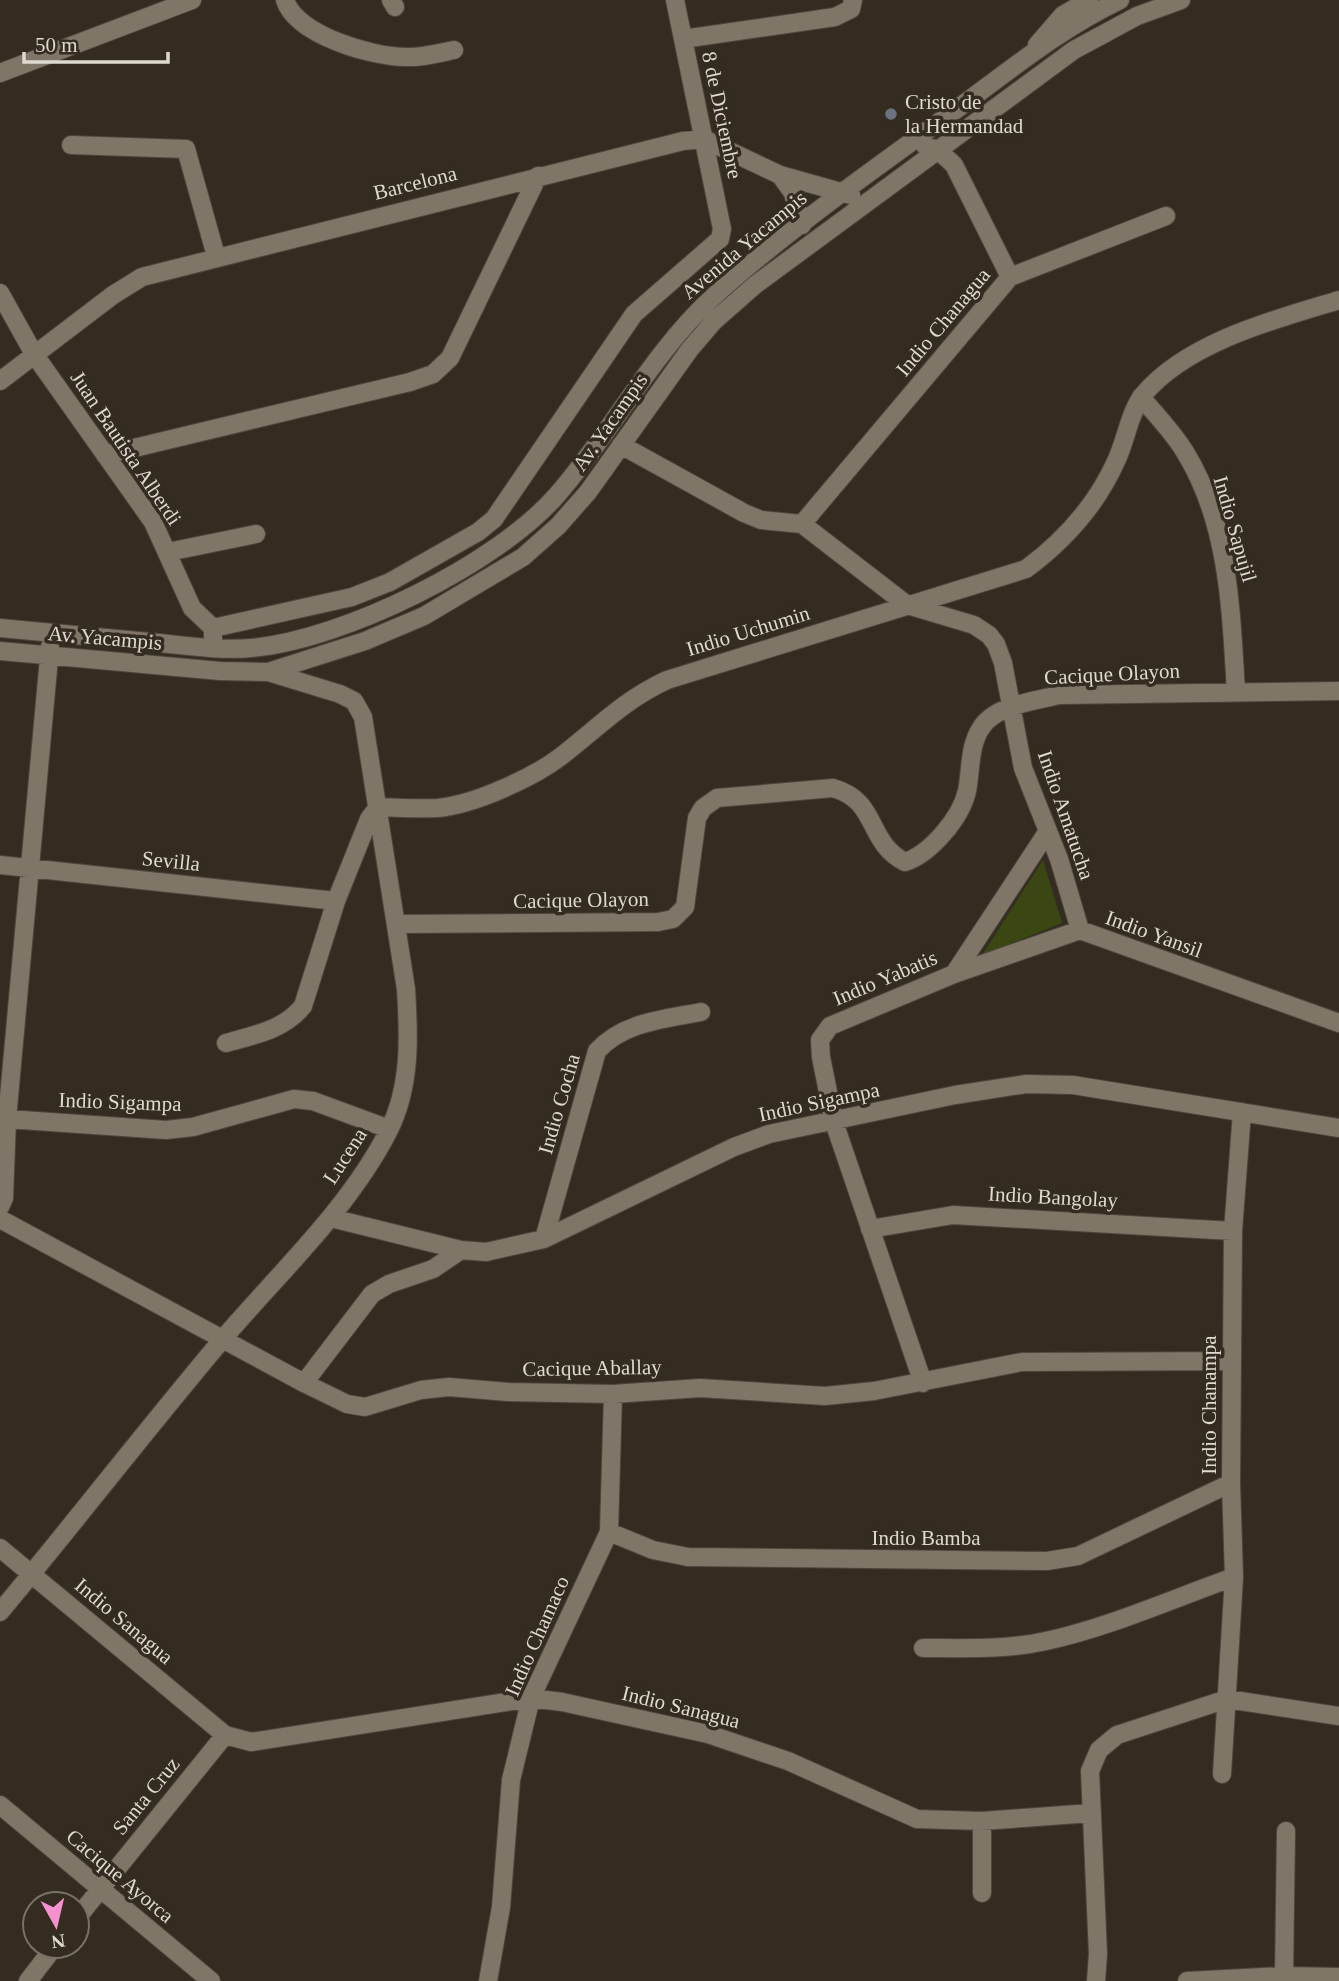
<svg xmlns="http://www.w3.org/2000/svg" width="1339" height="1981" viewBox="0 0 1339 1981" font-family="Georgia,serif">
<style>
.green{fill:#3b4713}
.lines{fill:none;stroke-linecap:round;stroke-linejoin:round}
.minor-casing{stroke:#4e473d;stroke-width:20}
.minor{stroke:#807668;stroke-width:18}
.worship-dot{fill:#6b7280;stroke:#342c20;stroke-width:2.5}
.labels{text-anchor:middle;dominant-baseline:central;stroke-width:7;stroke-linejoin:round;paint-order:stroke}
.poi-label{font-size:21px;fill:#ded9d1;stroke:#342c20;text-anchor:start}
.street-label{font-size:21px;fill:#ded9d1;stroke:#342c20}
</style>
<rect width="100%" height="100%" fill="#342c20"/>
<path class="green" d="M1043,860L1062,923L982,955Z"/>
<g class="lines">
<defs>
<path id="minor" d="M285,0C296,35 372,57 406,57C422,58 439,53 454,50
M391,0L395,7
M683,39L835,17L851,9L853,0
M1037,45L1063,15L1089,0
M0,73L192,0
M71,145L186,149L216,256
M926,147L937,149L954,165L1010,277
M780,175L793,193L802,225
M0,293L34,354L153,522L192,608L213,628
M0,381L113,295L142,277L683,141L704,139L780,175L851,195
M1141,397C1156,415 1173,432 1185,452C1229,523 1231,611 1236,692
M621,445L744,513L761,520L802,524L907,605L974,625L989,635L996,644L1003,663L1023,768L1059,859L1080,930
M105,455L410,382L433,374L450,358L538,176
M802,524L1010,277L1166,216
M168,552L256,534
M0,628C50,633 100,637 149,642C183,645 217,651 251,648C343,640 497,564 557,495C612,432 651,354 713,297C787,230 870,172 950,114C1005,74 1059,29 1120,0
M213,648V628L352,597L390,582L478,532L494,519L634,314L720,239L722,229L675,0
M0,651L220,671L268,672L365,641L424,616L523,557L558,526L588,492L690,349L714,321L755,285L1074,50L1137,16L1181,0
M0,865L336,901
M398,924L658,922L673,919L685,907L697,818L703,808L717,798L833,788C879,801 866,842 905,862C930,854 961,818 967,791C971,771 969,746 981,728C995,705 1035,701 1059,695L1339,691
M954,974L1048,831
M226,1043C254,1035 284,1030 303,1006L336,901L369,819L378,807C398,808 418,809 437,808C474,805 535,777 564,754C600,726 624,700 667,680L1026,569C1065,540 1097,505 1117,459C1126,440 1130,411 1143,395C1187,342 1276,319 1339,300
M7,1119L166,1130L193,1127L294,1099L313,1101L389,1129
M0,1207L4,1198L7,1119L50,647
M331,1218L461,1250L486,1252L544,1239L734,1147L769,1134L955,1095L1026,1084L1073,1085L1339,1128
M0,1219L304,1383L347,1404L365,1407L421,1390L449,1387L508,1392L613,1394L700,1388L825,1396L874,1391L1022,1362L1231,1361
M870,1229L953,1215L1233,1231
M544,1239L597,1051C623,1022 664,1019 701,1012
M304,1383L372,1294L389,1284L433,1269L461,1250
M923,1383L834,1122L821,1057L820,1040L830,1026L954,974L1080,930L1339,1023
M609,1532L653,1550L688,1557L1047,1561L1078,1556L1231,1483
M0,1548L225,1735L251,1742L531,1698L562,1702L708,1734L788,1761L917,1819L982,1821L1091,1813
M0,1612C75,1522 146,1430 221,1341C278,1274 349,1209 389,1130C411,1086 409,1036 406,989L363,717L354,701L340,694L268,672
M923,1648C964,1648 1006,1650 1046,1641C1110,1627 1172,1599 1234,1577
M1222,1774L1234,1577L1231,1483L1233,1231L1242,1112
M0,1805L211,1981
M982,1821V1893
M77,1918L225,1735
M1284,1976L1286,1831
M28,1981L55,1946
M488,1981L501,1907L511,1780L531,1698L609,1532L613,1394
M1096,1981L1098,1954L1090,1771L1099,1750L1117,1735L1227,1699L1339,1716
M1187,1981L1284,1976L1339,1977"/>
</defs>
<use href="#minor" class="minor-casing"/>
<use href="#minor" class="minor"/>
</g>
<circle class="worship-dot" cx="891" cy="114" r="7"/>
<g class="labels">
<g class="poi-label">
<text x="905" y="102">Cristo de<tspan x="905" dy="24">la Hermandad</tspan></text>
</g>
<g class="street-label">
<text transform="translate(722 115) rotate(78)">8 de Diciembre</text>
<text transform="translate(415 183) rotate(-14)">Barcelona</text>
<text transform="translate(744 245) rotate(-40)">Avenida Yacampis</text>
<text transform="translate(943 322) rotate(-50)">Indio Chanagua</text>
<text transform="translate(610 422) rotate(-55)">Av. Yacampis</text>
<text transform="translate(126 448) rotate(56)">Juan Bautista Alberdi</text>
<text transform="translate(1235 529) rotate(74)">Indio Sapujil</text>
<text transform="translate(748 631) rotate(-17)">Indio Uchumin</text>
<text transform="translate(105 638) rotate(5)">Av. Yacampis</text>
<text transform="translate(1112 674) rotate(-3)">Cacique Olayon</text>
<text transform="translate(1066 815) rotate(71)">Indio Amatucha</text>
<text transform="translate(171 861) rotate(6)">Sevilla</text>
<text transform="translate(581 900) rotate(-1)">Cacique Olayon</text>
<text transform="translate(1154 934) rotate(20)">Indio Yansil</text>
<text transform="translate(885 978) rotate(-23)">Indio Yabatis</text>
<text transform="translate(120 1102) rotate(2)">Indio Sigampa</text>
<text transform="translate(819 1102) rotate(-12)">Indio Sigampa</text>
<text transform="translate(559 1104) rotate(-74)">Indio Cocha</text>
<text transform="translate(345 1156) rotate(-57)">Lucena</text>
<text transform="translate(1053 1197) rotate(3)">Indio Bangolay</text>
<text transform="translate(592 1368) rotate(-1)">Cacique Aballay</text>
<text transform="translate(1209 1405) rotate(-90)">Indio Chanampa</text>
<text x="926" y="1538">Indio Bamba</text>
<text transform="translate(124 1621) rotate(40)">Indio Sanagua</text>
<text transform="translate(537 1636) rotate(-66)">Indio Chamaco</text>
<text transform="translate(681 1707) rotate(14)">Indio Sanagua</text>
<text transform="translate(146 1796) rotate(-51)">Santa Cruz</text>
<text transform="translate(120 1876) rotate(40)">Cacique Ayorca</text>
</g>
</g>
<g transform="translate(56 1925) rotate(172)"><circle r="33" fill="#342c20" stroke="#787167" stroke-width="2"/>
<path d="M0-5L12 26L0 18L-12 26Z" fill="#f690cf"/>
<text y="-10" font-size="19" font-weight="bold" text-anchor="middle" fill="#ded9d1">N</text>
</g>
<path d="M24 52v10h144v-10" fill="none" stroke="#ded9d1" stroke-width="3.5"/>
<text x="35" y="52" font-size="21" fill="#ded9d1" stroke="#342c20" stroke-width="5" paint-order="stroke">50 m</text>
</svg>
